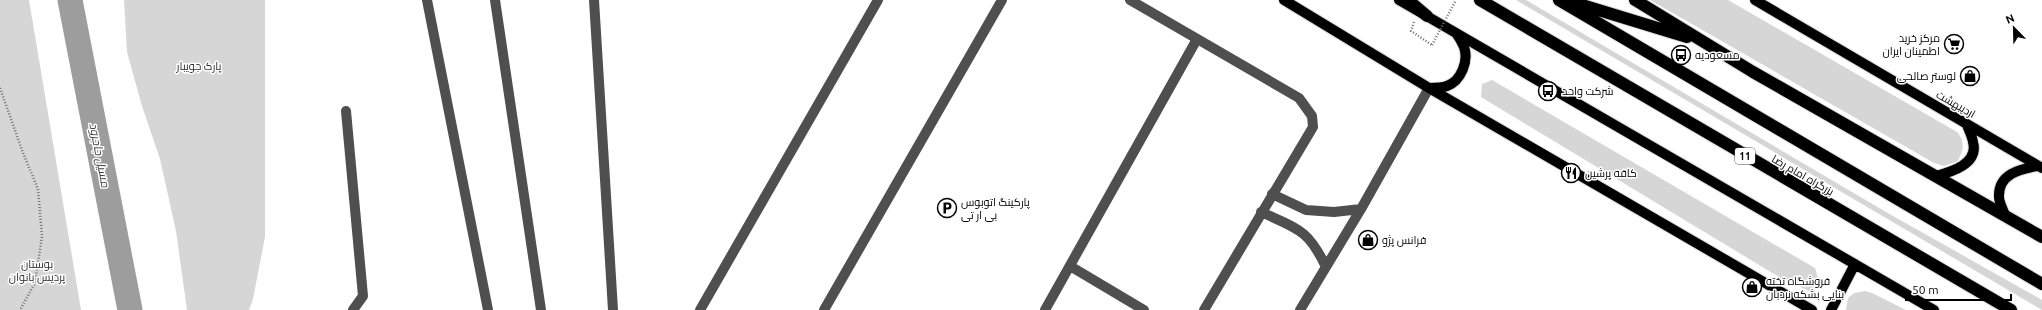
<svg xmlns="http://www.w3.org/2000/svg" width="2042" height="310" viewBox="0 0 2042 310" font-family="Ubuntu,Cairo,sans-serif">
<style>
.green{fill:#d6d6d6}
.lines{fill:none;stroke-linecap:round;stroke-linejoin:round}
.river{stroke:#9d9d9d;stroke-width:25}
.major-casing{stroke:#dbdbdb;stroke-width:12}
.highway-casing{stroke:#dbdbdb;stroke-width:14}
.path{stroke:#717171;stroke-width:2.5;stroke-dasharray:1 2;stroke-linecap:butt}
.minor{stroke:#4f4f4f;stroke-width:10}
.major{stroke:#000;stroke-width:10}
.highway{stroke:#000;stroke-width:12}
.path-bridge{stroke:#717171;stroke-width:2.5;stroke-dasharray:1 2;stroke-linecap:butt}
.labels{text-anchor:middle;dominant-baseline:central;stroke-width:3;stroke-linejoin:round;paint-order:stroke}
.shield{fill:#fff;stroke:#4c4c4c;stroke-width:1}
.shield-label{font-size:10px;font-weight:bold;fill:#000}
.poi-label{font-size:11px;fill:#000;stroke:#fff;text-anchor:start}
.park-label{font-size:11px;fill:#2d2d2d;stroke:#fff}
.street-label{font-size:11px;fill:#000;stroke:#fff}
.water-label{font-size:12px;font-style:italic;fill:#3e3e3e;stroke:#fff}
</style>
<rect width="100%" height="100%" fill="#fff"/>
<path class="green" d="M0,0H29L81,310H0Z
M124,0H265V237L253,299L249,310H187L176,231L160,159L142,106L127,52Z
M1516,0H1526L1886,212L2042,300V310Z
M1650,0H1728L1957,132C1966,142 1963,150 1958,161L1944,166L1934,163Z
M1492,80L1815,268L1819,281L1811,292L1779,277L1481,97L1482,84Z
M1865,291L1872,293L1906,310H1846L1848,298L1854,293Z"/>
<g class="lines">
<path class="river" d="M70,0L130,310"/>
<defs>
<path id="major" d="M1284,0L1429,88L1812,310
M1399,0L1934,310
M1755,0L2042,168
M1429,88C1434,88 1442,88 1447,86C1461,81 1469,61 1464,47C1462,42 1459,37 1456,33
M1936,176C1951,172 1979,164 1973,142C1972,136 1969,130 1967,125
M2005,215C2003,210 1999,202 1999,197C1998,174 2020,169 2037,166
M1831,310L1855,264"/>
<path id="highway" d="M1408,0L1427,16
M1480,0L2011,310
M1559,0L2042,284
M1635,0L1753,72L2042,237
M1569,1L1687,37"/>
</defs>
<use href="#major" class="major-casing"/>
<use href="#highway" class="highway-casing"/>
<path class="path" d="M1414,22L1411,31L1432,45
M0,88L23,153L38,189L42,236L35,283L20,310"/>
<path class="minor" d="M427,0L488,310
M495,0L541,310
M594,0L613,310
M1130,0L1299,98L1312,116L1313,127L1204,310
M346,111L363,296L353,310
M1272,194L1306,210L1334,212L1361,209
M1261,212C1298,229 1308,229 1326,267
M1070,266L1144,310
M700,310L878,0
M824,310L1002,0
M1045,310L1197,39
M1300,310L1361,209L1429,88"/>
<use href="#major" class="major"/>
<use href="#highway" class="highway"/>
<path class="path-bridge" d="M1432,45L1456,0"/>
</g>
<defs>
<symbol id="supermarket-ring" viewBox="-11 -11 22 22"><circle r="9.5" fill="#fff" stroke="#000" stroke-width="1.5"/><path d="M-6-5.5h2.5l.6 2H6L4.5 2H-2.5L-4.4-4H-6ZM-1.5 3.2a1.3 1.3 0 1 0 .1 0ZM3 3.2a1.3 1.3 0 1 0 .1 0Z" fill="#000"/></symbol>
<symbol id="bus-ring" viewBox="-11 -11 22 22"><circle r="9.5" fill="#fff" stroke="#000" stroke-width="1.5"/><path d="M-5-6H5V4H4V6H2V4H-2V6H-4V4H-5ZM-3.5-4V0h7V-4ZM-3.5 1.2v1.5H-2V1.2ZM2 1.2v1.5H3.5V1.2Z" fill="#000"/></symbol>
<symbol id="shop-ring" viewBox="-11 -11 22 22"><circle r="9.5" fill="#fff" stroke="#000" stroke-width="1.5"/><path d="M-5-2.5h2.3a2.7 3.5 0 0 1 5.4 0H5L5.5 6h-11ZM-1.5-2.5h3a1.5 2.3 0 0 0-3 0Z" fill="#000"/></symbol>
<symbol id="restaurant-ring" viewBox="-11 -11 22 22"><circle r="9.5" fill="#fff" stroke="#000" stroke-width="1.5"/><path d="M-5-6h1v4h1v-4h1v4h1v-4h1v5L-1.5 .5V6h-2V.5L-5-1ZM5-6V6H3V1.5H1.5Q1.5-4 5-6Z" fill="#000"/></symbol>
<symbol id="parking-ring" viewBox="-11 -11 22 22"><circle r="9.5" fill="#fff" stroke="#000" stroke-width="1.5"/><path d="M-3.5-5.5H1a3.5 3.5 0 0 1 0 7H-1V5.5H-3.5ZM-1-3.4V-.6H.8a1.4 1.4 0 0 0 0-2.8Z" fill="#000"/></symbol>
</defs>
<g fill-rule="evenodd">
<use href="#supermarket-ring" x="1943" y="33" width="22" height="22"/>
<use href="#bus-ring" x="1670" y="44" width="22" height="22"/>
<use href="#shop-ring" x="1959" y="65" width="22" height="22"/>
<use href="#bus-ring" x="1537" y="80" width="22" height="22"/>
<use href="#restaurant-ring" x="1560" y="162" width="22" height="22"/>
<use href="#parking-ring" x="936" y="197" width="22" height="22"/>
<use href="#shop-ring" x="1357" y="229" width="22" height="22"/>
<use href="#shop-ring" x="1741" y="276" width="22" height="22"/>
</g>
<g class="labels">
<rect class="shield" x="1735" y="148" width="20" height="16" rx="3"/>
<g class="shield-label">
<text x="1745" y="156">11</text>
</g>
<g class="poi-label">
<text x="1940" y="38" text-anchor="end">مرکز خرید<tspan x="1940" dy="13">اطمینان ایران</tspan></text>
<text x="1695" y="55">مسعودیه</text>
<text x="1956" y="76" text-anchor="end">لوستر صالحی</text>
<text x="1562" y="91">شرکت واحد</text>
<text x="1585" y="173">کافه پرشین</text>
<text x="961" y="202">پارکینگ اتوبوس<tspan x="961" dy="13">بی ار تی</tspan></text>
<text x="1382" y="240">فرانس پژو</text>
<text x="1766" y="281">فروشگاه تخته<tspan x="1766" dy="13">بنایی بشکه نردبان</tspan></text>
</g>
<g class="park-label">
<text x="199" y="66">پارک جویبار</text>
<text x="37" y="264">بوستان<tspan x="37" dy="13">پردیس بانوان</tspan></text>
</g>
<g class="street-label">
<text transform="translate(1956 104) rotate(30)">اردیبهشت</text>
<text transform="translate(1803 175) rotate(30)">بزرگراه امام رضا</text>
</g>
<g class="water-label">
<text transform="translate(100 155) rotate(79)">مسیل جاجرود</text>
</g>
</g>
<g transform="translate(2014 28) rotate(337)" stroke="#ffffff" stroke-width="3" paint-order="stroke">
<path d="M0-3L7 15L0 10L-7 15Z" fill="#000000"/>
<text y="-6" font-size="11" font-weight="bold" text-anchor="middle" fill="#000000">N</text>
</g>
<path d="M1906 294v6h105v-6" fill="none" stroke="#000000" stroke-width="2"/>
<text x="1912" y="294" font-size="12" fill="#000000" stroke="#ffffff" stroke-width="3" paint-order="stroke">50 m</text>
</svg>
